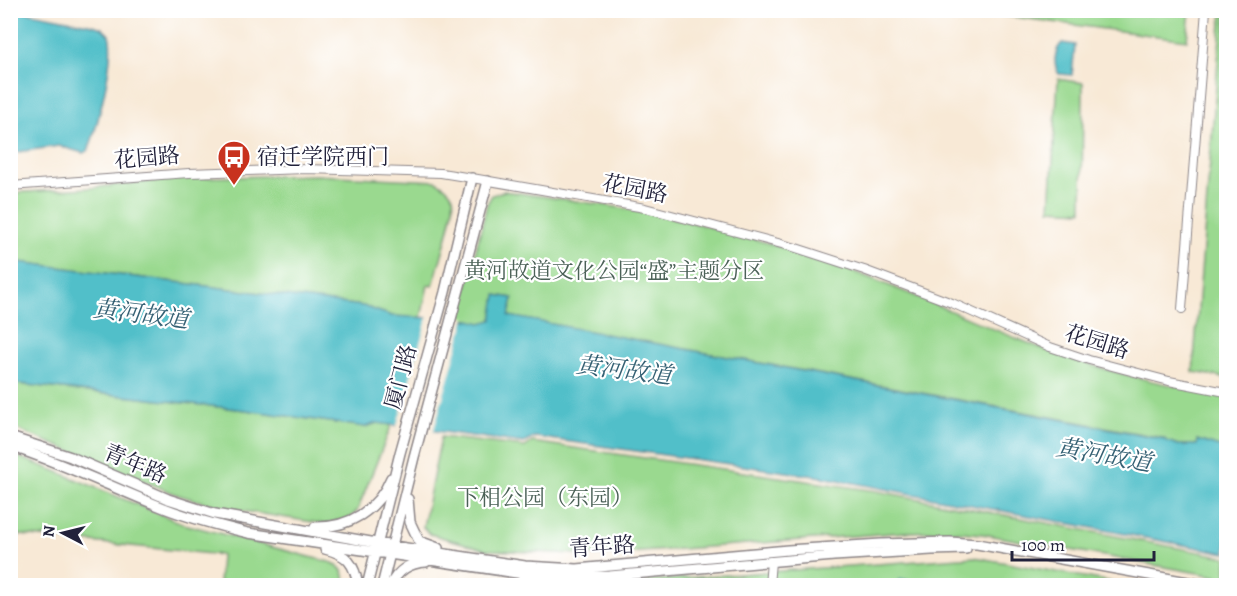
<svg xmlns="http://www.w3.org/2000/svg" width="1237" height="596" viewBox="0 0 1237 596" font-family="Alegreya,'Noto Serif SC',serif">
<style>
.green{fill:#9ad98f;stroke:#5e7e65;stroke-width:1.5}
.water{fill:#51bfc9;stroke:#3a7082;stroke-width:1.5}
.pier{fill:#f8e9d6}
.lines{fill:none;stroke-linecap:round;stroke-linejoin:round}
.minor-casing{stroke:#8d8688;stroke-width:10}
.tertiary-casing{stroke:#8d8688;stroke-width:12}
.minor{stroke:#fff;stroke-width:8}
.tertiary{stroke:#fff;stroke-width:9}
.labels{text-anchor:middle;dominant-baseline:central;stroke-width:4.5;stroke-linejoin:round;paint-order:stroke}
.poi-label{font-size:22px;fill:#22223b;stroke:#fff;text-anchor:start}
.street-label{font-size:22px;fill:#22223b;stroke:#fff}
.park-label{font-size:22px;fill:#4c6258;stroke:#fff}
.water-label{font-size:24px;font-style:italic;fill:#356174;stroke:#fff}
</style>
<rect width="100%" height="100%" fill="#fff"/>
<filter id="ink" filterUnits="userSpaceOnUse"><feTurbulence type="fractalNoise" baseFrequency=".0167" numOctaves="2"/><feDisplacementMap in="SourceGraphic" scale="12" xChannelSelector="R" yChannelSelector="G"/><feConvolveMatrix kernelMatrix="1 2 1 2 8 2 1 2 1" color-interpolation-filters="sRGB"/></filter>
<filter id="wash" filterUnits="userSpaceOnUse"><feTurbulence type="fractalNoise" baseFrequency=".008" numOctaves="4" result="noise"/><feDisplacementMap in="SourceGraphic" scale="24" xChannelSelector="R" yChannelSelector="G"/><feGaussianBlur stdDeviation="1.35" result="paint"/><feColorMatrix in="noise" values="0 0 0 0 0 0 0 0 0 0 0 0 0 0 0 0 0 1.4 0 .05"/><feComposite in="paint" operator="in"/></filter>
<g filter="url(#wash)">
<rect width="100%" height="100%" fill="#f8e9d6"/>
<path class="green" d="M968,11H1190L1187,40Z
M1222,11H1226V378L1193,372Z
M1058,79L1083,83L1082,211L1050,209Z
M317,175L436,181C443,185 450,189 453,197C457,210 437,270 433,286L428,285L421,318L392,316L363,306L11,261V193L90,188L182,178Z
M504,191C562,199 621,206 678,219C731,232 785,247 835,265C907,290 975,323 1046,350C1105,372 1166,385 1226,396V449L1197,440V445H1178L1164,440V438L508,316L513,298L497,295L492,320C481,326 471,320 459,320L487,204L492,195Z
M10,383L246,410L365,427L377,423L392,424L357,511L350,518L325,524L224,508L178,495L11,427Z
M441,437L525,447L532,442L877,491L1226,557V578L982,534L950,531L906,532L601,555L487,550L430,534L423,527Z
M11,454L58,472L184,524L333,563C343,569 346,574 344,585H219L221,555L11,534Z
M974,557L1128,585L615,586L657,580Z"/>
<path class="water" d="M10,11H22L93,25L102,28L109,35C116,56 97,128 88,151L83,153L59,146L11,153Z
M1062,43L1075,45L1072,75L1059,74C1053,65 1054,50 1062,43Z
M11,261L363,306L392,316L470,320L481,323L492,320L496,295L513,298L509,316L1165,439L1164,440L1178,445H1197V440L1226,449V553L822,477L535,437L524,443L377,423L365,427L246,410L11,383Z
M901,579L930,583L987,582L1013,585H895Z"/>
<path class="pier" d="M428,315L466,317L433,433L396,428Z"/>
</g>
<g filter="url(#ink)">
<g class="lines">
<defs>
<path id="minor" d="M10,186L189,173L306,169L441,173L472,178L645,208L793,247L864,270L952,303L1050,347L1089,360L1169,381L1226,392
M1182,309L1206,10
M769,586L771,561"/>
<path id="tertiary" d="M10,437L71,457L168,499L215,514L393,546L525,566L577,569L788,550L881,544L950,542L977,544L1210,586
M10,446C63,463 113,488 164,508C192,519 220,526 248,533L530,575L575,577L610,576L834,556L932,550L966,549
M408,499L410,522L419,541L438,548
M315,527C349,528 378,510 391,478
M325,549C347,554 355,564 358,586
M367,586L400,453L445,292L472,178
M382,586L414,457L488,181
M390,586C398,570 409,563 426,562"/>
</defs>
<use href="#minor" class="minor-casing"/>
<use href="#tertiary" class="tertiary-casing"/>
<use href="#minor" class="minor"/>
<use href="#tertiary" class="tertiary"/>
</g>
</g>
<defs>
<symbol id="bus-pin" viewBox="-11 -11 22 30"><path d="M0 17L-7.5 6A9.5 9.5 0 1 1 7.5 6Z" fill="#c8321e" stroke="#fff"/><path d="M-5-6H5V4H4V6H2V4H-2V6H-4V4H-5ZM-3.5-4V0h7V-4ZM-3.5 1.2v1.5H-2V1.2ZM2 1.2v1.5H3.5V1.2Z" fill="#fff"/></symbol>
</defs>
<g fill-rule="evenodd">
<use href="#bus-pin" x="215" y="138" width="38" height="52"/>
</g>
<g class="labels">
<g class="poi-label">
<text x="257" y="157">宿迁学院西门</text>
</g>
<g class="street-label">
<text transform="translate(147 158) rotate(-5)">花园路</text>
<text transform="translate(635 189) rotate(11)">花园路</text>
<text transform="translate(1097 342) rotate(17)">花园路</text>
<text transform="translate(401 377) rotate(-75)">厦门路</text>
<text transform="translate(135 464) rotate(23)">青年路</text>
<text transform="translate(602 547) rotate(-4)">青年路</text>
</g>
<g class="park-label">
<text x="614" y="271">黄河故道文化公园“盛”主题分区</text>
<text x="545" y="498">下相公园（东园）</text>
</g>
<g class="water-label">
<text transform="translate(141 314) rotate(7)">黄河故道</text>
<text transform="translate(624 370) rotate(7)">黄河故道</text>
<text transform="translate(1104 455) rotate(10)">黄河故道</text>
</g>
</g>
<rect width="1237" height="596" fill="none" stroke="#fff" stroke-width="36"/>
<g transform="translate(63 533) rotate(277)" stroke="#ffffff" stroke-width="4.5" paint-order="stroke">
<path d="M0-4.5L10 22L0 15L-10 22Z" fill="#22223b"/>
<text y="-9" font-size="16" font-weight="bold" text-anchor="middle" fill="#22223b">N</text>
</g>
<path d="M1012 551v9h142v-9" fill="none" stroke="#22223b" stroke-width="3"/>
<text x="1021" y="551" font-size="18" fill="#22223b" stroke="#ffffff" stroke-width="4.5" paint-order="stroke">100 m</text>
</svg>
